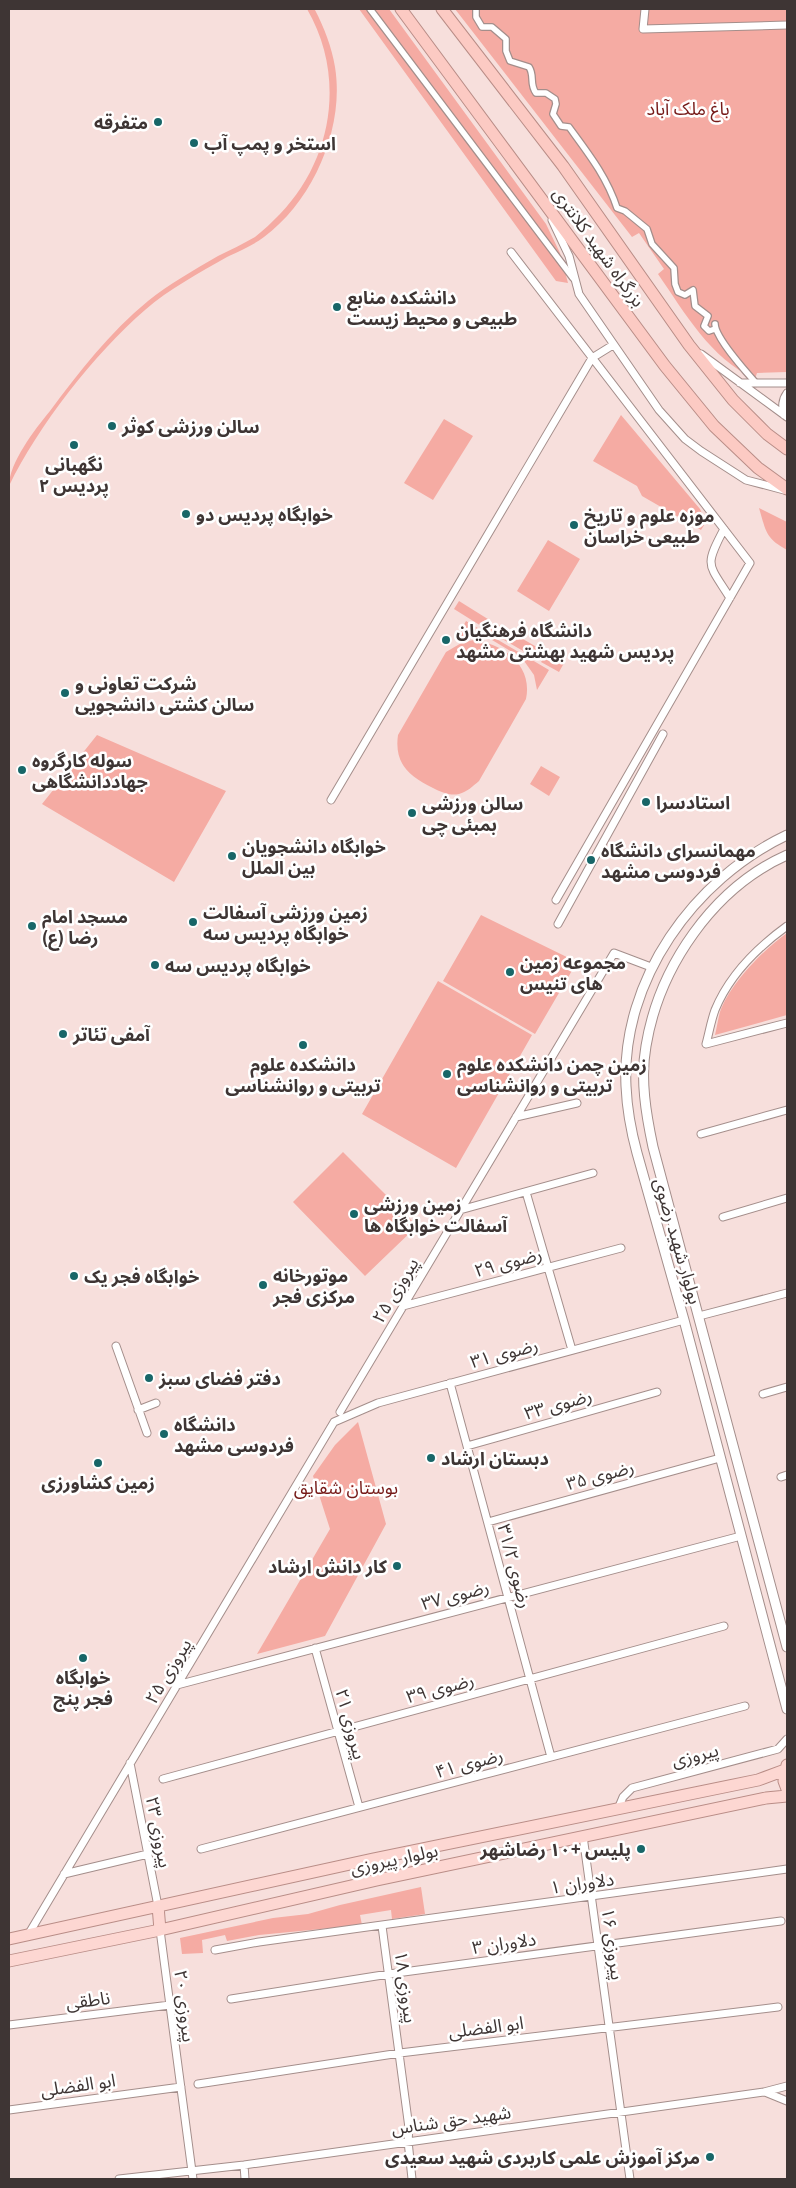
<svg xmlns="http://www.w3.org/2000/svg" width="796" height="2188" viewBox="0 0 796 2188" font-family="'Public Sans','Noto Sans Arabic',sans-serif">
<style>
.green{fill:#f5aba3}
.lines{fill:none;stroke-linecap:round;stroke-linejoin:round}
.pedestrian-casing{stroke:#a48e8b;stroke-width:8}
.minor-casing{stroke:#a48e8b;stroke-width:9}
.tertiary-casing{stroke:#a48e8b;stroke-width:11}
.primary-casing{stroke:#b98d87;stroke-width:13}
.trunk-casing{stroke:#b98d87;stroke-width:13}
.pedestrian{stroke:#fff;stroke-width:5.5}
.minor{stroke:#fff;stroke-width:7}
.tertiary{stroke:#fff;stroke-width:9}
.primary{stroke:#fdd7d2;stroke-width:11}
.trunk{stroke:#fccac3;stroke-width:11}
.poi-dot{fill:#186668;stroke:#fff;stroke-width:2}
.labels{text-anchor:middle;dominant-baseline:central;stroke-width:5;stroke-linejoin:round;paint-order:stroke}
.park-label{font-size:18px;fill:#761a18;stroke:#fff}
.poi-label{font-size:18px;font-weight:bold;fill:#3e3534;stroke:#fff;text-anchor:start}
.street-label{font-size:18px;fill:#3e3534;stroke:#fff}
</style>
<rect width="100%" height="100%" fill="#f7dfdc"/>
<path class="green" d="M307,9L315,10C324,27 332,48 335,67C345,128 313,201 264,237C252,246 239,251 227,257C199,273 169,289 145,310C94,354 38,426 9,486C9,463 35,429 50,411C79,372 110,332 148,301C169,284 194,270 218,256C230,250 243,244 255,237C264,230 272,222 280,214C333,159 346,76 307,9Z
M359,9H389L546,224L560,253L568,283L556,281Z
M455,9H787V372L757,373L755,379C710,358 685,313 658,274L664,269L639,233L632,237Z
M621,415L700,509L706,522L701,530L642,496L637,486L593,461Z
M444,419L473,436L433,500L404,483Z
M759,508L787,522V550C765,538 766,531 759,508Z
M548,540L580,559L549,611L517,591Z
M459,601L491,621L486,629L454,609Z
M466,621L549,670L537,690L534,675L522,658L482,634L456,639Z
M495,623L542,650L537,659L490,632Z
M474,640C504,644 533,666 526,699L479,781C473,786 467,792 459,794C450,796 441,792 433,788C409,776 394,764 398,735L446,652L463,642Z
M547,653L564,663L559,672L541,662Z
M97,735L226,791L174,882L42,804Z
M541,766L560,777L549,796L530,784Z
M481,915L577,962L535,1034L443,981Z
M787,933V1015L715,1035C717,1027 718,1019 720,1012C730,984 763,950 787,933Z
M438,981L532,1035L456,1168L362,1114Z
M343,1152L417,1226L365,1276L293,1202Z
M358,1422L386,1524L325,1636L257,1654L330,1529L313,1476L335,1445Z
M421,1887L425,1914L392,1919L391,1910L360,1915L362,1925L259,1935L227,1941L225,1935L202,1940L203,1953L182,1954L180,1938L273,1918L308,1914L340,1905Z"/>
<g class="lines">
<defs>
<path id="pedestrian" d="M370,9L573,278
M476,9V17L482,27H492L506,39V51L510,61L529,67C535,76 529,84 536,93H546L555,99L556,104L553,114L561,126L569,127C588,153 607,177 617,208L625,211L647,229L652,244L674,268L675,284L678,292L685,295L693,290L695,306L708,316L704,326L709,331L715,329
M715,324C715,337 746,372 756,383"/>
<path id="minor" d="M645,9L643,29L787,25
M552,220L569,256L579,294L659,410L685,439L701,451L746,480L784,490
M511,252L750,563L556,900
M701,354L787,417
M740,383H787
M784,415C782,406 782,400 787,393
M724,529C704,567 708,563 730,598
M331,800L592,358L613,345
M558,924L663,734
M787,926C758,947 729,976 715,1010C711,1021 709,1033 706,1044L787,1023
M516,1117L577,1103
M701,1134L787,1110
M526,1192L572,1350
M460,1210L593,1173
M723,1217L787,1198
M403,1306L621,1248
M699,1316L787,1293
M116,1346L147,1433
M450,1383L551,1757
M763,1394L787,1387
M138,1410L156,1403
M340,1412L614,953L651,967
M467,1446L657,1392
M781,1477L787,1475
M488,1522L720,1458
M315,1648L359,1807
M177,1685L741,1536
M130,1763L158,1906
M163,1779L724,1626
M618,1809L623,1797L632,1788L778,1749L787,1739
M583,1836L630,2179
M201,1849L745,1706
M64,1874L148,1854
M382,1926L409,2128L408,2141L412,2179
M160,1930L193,2179
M28,1935L334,1422L378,1403L684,1320
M215,1950L259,1942L787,1869
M231,1999L389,1974L781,1921
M9,2025L170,2005
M198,2084L400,2053L778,2007
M765,2092L787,2101
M9,2110L181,2087
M244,2165L245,2179
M119,2179L244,2165L764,2092L787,2086"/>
<path id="tertiary" d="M787,835C694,879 621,980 626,1086C627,1109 631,1131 637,1153L684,1320L787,1709
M787,855C713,888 659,967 646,1046C640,1079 646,1114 653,1147L787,1647"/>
<path id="primary" d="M787,1765L784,1781L787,1789
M158,1906L160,1930
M9,1939L373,1859L758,1780L785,1770
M9,1961L160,1930L377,1880L766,1798L787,1796"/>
<path id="trunk" d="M401,9L665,366L714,426L758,468L787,489
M442,9L563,166L689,345L733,400L767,434L787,449"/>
</defs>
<use href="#pedestrian" class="pedestrian-casing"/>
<use href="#minor" class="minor-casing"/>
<use href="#tertiary" class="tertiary-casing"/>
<use href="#primary" class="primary-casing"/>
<use href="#trunk" class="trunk-casing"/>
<use href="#pedestrian" class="pedestrian"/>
<use href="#minor" class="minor"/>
<use href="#tertiary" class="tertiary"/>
<use href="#primary" class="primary"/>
<use href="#trunk" class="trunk"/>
</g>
<g class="poi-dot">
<circle cx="158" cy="122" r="5"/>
<circle cx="194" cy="143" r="5"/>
<circle cx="337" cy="307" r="5"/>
<circle cx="112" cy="426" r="5"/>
<circle cx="74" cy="445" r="5"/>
<circle cx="186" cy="514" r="5"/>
<circle cx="574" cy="525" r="5"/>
<circle cx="446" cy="640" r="5"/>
<circle cx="65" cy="693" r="5"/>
<circle cx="22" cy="770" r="5"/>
<circle cx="646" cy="802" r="5"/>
<circle cx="412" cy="813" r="5"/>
<circle cx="232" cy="856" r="5"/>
<circle cx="591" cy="860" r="5"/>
<circle cx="193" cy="922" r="5"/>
<circle cx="32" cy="926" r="5"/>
<circle cx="155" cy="965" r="5"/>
<circle cx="510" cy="972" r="5"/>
<circle cx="63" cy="1034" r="5"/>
<circle cx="303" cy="1045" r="5"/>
<circle cx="447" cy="1074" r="5"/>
<circle cx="354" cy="1214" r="5"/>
<circle cx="74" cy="1276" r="5"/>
<circle cx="263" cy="1285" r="5"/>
<circle cx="149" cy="1378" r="5"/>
<circle cx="164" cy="1434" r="5"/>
<circle cx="431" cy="1458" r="5"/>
<circle cx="98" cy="1463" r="5"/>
<circle cx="397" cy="1566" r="5"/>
<circle cx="83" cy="1658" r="5"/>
<circle cx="641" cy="1849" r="5"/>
<circle cx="710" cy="2157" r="5"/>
</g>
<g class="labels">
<g class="park-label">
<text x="688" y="108">باغ ملک آباد</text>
<text x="346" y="1487">بوستان شقایق</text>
</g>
<g class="poi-label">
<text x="148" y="122" text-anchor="end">متفرقه</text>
<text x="204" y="143">استخر و پمپ آب</text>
<text x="347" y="297">دانشکده منابع<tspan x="347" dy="21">طبیعی و محیط زیست</tspan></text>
<text x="122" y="426">سالن ورزشی کوثر</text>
<text x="74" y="464" text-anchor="middle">نگهبانی<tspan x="74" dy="21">پردیس ۲</tspan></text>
<text x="196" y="514">خوابگاه پردیس دو</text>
<text x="584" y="515">موزه علوم و تاریخ<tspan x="584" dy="21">طبیعی خراسان</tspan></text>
<text x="456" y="630">دانشگاه فرهنگیان<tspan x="456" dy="21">پردیس شهید بهشتی مشهد</tspan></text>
<text x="75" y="683">شرکت تعاونی و<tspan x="75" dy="21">سالن کشتی دانشجویی</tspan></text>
<text x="32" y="760">سوله کارگروه<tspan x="32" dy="21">جهاددانشگاهی</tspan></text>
<text x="656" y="802">استادسرا</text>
<text x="422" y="803">سالن ورزشی<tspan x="422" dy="21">بمبئی چی</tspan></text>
<text x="242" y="846">خوابگاه دانشجویان<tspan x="242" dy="21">بین الملل</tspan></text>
<text x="601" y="850">مهمانسرای دانشگاه<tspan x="601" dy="21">فردوسی مشهد</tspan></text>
<text x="203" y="912">زمین ورزشی آسفالت<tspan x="203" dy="21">خوابگاه پردیس سه</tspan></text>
<text x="42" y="916">مسجد امام<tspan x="42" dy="21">رضا (ع)</tspan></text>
<text x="520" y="962">مجموعه زمین<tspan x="520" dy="21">های تنیس</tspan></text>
<text x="165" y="965">خوابگاه پردیس سه</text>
<text x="73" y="1034">آمفی تئاتر</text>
<text x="303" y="1064" text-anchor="middle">دانشکده علوم<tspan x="303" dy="21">تربیتی و روانشناسی</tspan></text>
<text x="457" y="1064">زمین چمن دانشکده علوم<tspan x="457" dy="21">تربیتی و روانشناسی</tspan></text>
<text x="364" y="1204">زمین ورزشی<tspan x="364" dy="21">آسفالت خوابگاه ها</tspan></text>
<text x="273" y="1275">موتورخانه<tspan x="273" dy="21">مرکزی فجر</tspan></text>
<text x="84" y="1276">خوابگاه فجر یک</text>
<text x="159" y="1378">دفتر فضای سبز</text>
<text x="174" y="1424">دانشگاه<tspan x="174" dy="21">فردوسی مشهد</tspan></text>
<text x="441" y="1458">دبستان ارشاد</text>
<text x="98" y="1482" text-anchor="middle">زمین کشاورزی</text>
<text x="387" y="1566" text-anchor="end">کار دانش ارشاد</text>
<text x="83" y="1677" text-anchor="middle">خوابگاه<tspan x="83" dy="21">فجر پنج</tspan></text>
<text x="631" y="1849" text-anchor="end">پلیس +۱۰ رضاشهر</text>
<text x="700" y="2157" text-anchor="end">مرکز آموزش علمی کاربردی شهید سعیدی</text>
</g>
<g class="street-label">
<text transform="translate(599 247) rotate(54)">بزرگراه شهید کلانتری</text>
<text transform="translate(678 1241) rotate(74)">بولوار شهید رضوی</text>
<text transform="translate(508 1262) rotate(-15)">رضوی ۲۹</text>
<text transform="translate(395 1290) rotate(-59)">پیروزی ۲۵</text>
<text transform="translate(504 1353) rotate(-15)">رضوی ۳۱</text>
<text transform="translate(558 1404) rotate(-16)">رضوی ۳۳</text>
<text transform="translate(600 1475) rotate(-15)">رضوی ۳۵</text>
<text transform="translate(515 1566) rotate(75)">رضوی ۳۱/۲</text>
<text transform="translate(455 1595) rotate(-15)">رضوی ۳۷</text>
<text transform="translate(168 1671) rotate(-59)">پیروزی ۲۵</text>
<text transform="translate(440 1688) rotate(-15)">رضوی ۳۹</text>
<text transform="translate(351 1724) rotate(75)">پیروزی ۲۱</text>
<text transform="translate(695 1755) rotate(-14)">پیروزی</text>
<text transform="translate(469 1763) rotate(-15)">رضوی ۴۱</text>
<text transform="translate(159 1832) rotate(79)">پیروزی ۲۳</text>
<text transform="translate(394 1859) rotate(-12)">بولوار پیروزی</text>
<text transform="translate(582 1883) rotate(-8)">دلاوران ۱</text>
<text transform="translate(504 1943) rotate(-8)">دلاوران ۳</text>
<text transform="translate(613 1944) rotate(82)">پیروزی ۱۶</text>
<text transform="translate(406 1987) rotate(82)">پیروزی ۱۸</text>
<text transform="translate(88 2000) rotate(-7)">ناطقی</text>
<text transform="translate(185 2006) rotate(83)">پیروزی ۲۰</text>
<text transform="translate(486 2027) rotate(-7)">ابو الفضلی</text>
<text transform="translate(78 2085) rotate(-8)">ابو الفضلی</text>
<text transform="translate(451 2120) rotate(-8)">شهید حق شناس</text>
</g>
</g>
<rect width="796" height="2188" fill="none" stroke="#3e3534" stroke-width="20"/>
</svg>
